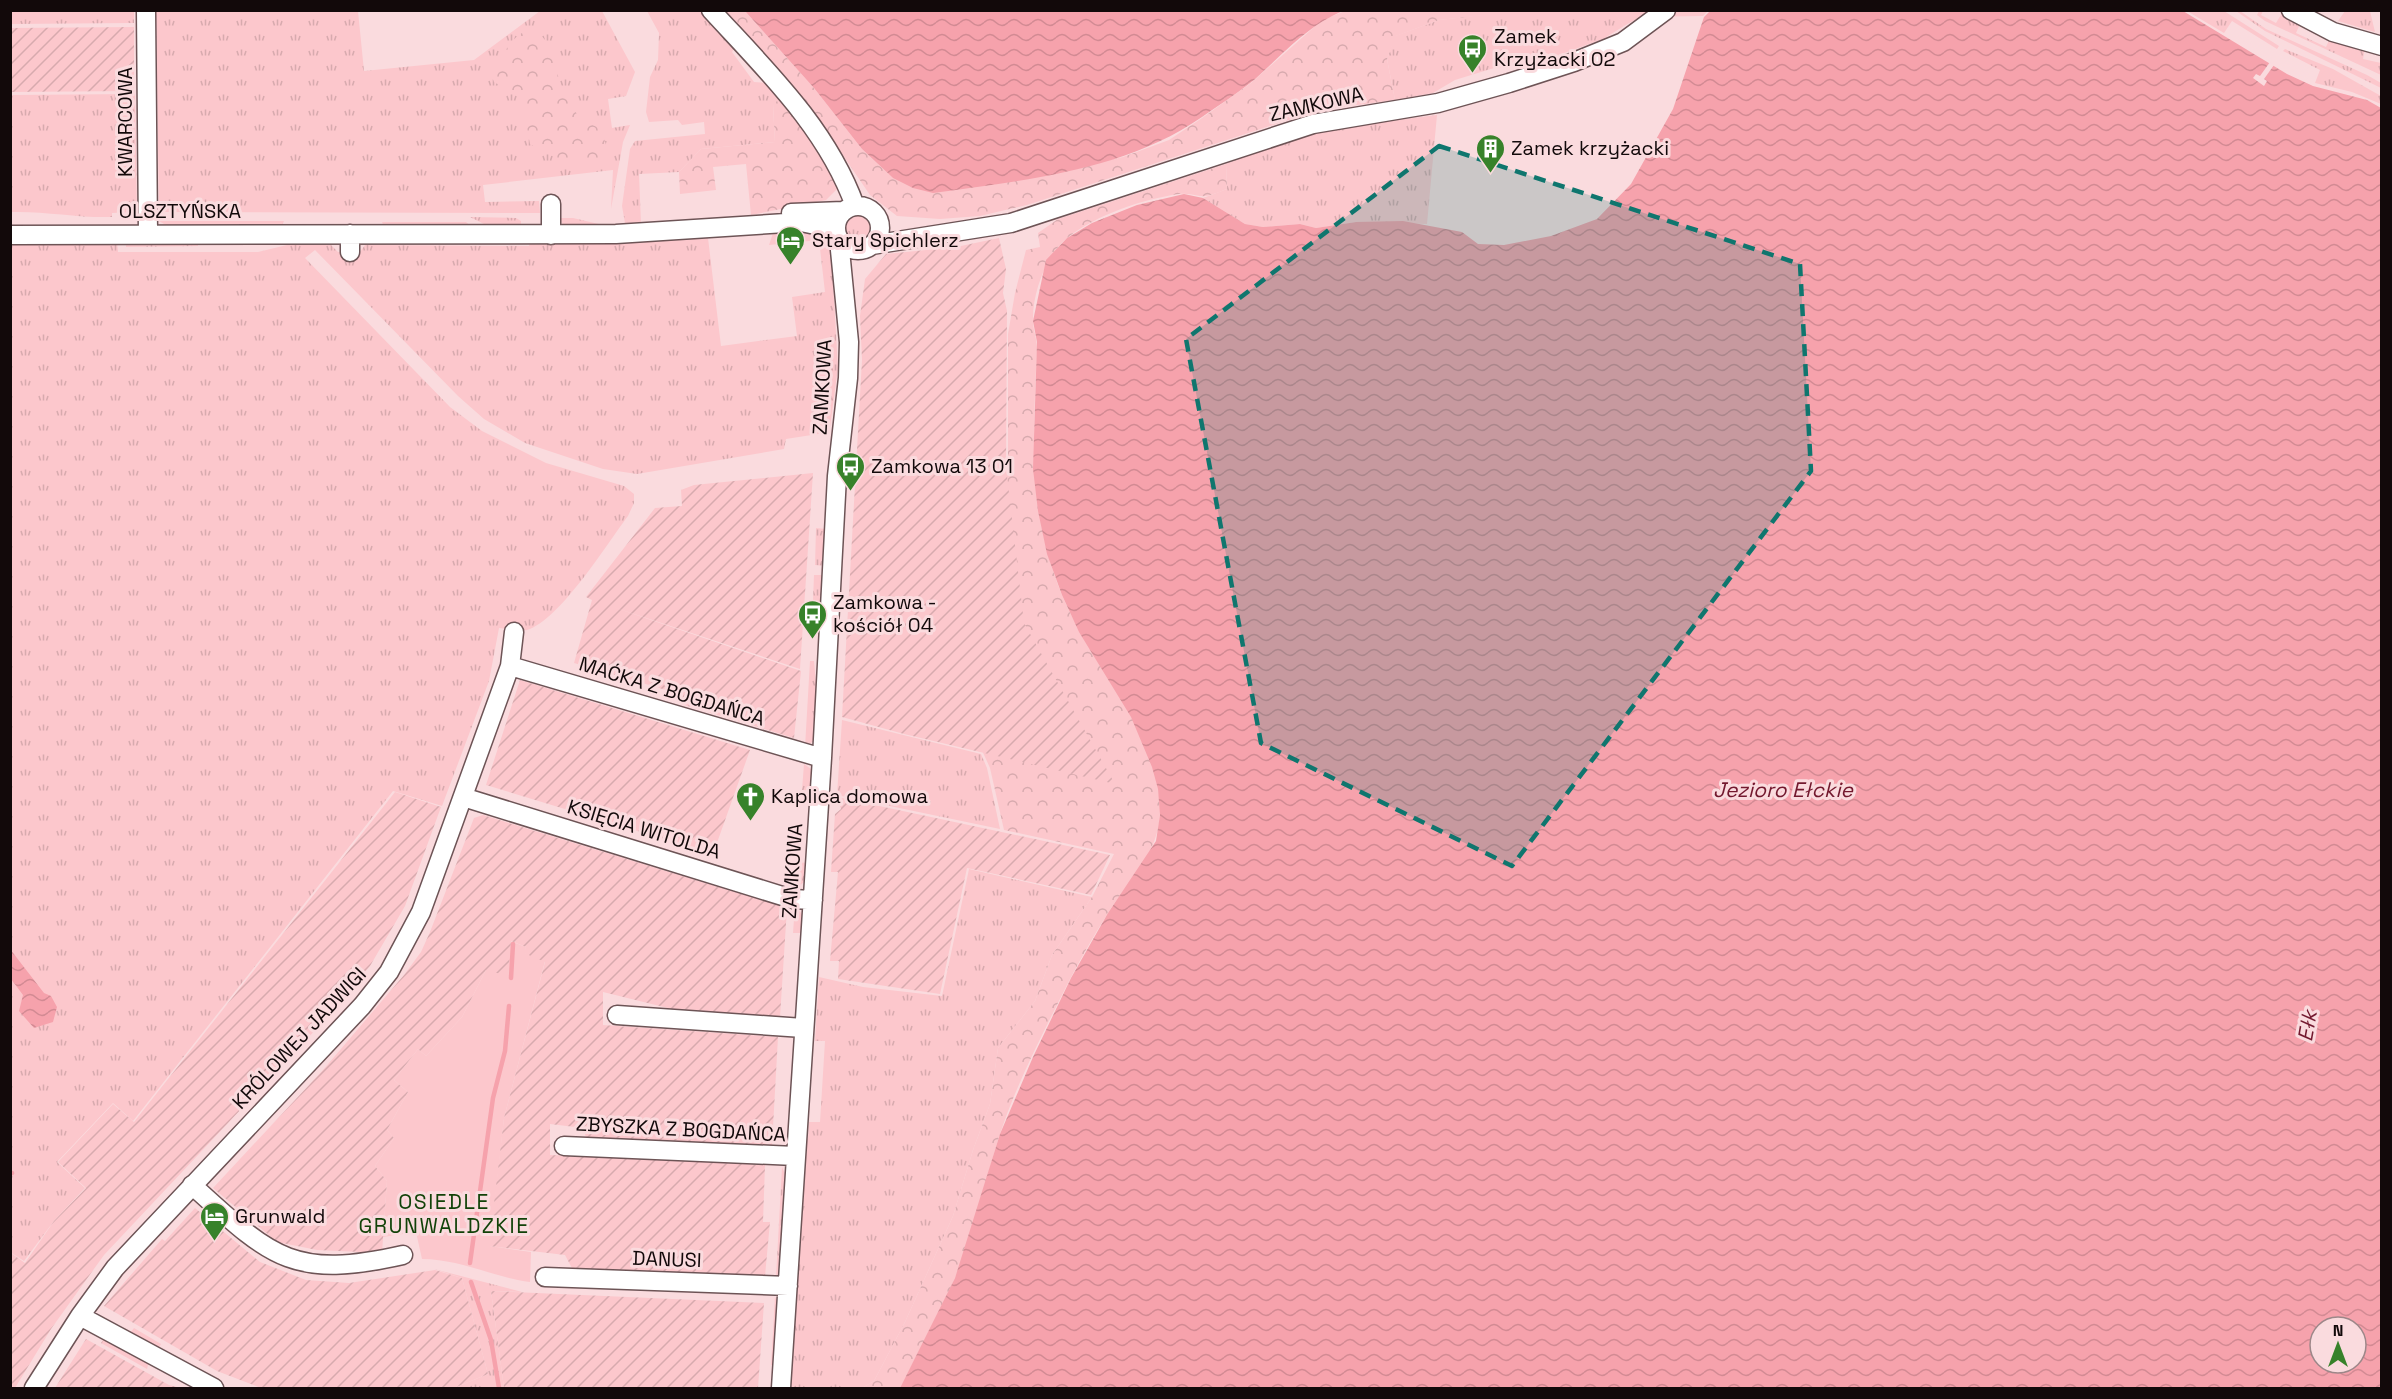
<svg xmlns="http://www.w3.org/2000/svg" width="2392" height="1399" viewBox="0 0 2392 1399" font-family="'Space Grotesk',sans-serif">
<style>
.grass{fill:url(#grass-tufts)}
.forest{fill:url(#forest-crowns)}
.park{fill:#fcc7cc}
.garden{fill:url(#garden-furrows)}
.water{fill:url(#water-waves);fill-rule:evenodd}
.pier{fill:#fadbde}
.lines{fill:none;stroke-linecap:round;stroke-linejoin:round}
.stream{stroke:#f6a2ac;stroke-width:4.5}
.minor-casing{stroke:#6d5456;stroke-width:21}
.minor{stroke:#fff;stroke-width:18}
.marked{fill:#0f766e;fill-opacity:0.2;stroke:#0f766e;stroke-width:4.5;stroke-dasharray:12 8;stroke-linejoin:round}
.labels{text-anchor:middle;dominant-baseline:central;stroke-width:6;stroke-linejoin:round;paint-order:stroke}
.poi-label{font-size:20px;fill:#12090a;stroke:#fadbde;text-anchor:start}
.street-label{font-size:20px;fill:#12090a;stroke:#fadbde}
.water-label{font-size:21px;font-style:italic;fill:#73182e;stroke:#fadbde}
.neighbourhood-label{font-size:21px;letter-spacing:1.5px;fill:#114208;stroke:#fadbde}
</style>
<defs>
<pattern id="grass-tufts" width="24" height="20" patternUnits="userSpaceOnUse" patternTransform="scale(1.5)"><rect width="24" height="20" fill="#fcc7cc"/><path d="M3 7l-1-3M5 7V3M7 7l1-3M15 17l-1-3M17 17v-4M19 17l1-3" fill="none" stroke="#d7aaae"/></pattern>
<pattern id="forest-crowns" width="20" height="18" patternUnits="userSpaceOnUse" patternTransform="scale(1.5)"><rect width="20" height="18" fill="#fcc7cc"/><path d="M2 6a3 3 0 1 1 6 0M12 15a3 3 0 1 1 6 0" fill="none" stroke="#d7aaae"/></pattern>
<pattern id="garden-furrows" width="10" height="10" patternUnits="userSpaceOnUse" patternTransform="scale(1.5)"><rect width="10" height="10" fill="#fcc7cc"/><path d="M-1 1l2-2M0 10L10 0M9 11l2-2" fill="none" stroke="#d7aaae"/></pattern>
<pattern id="water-waves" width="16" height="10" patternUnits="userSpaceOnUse" patternTransform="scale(1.5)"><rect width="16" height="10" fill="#f6a2ac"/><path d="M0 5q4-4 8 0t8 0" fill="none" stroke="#d28a93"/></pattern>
</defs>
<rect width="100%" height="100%" fill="#fadbde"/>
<path class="grass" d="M1525,10H1613L1624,26L1603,39L1528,66L1494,68L1455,80L1433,93L1395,100L1387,59L1395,36L1439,20Z
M10,11H134V23L11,24Z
M156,11H358L364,71L474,60L540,11H602L635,72L626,96L608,99L612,128L630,125L623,142L611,209L613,170L483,185L485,202L539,201L540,213L159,212Z
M647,11H706L737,44L732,52L754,82L769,83L783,97L773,105L775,142L701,149L679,172L639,174L641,224L625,223L622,206L630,149L635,141L705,134L704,122L682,125L678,120L649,122L646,112L650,77L658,60L659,33Z
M2187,11H2224L2279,46L2277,49L2232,21L2224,33Z
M2236,11H2240L2266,29L2367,75L2381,83V88L2265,31Z
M2259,11H2263L2261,15L2276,23L2282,13L2300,24L2296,33L2326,47L2330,38L2365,48L2363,59L2381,63V75L2265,21L2257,15Z
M2345,11H2370L2375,32L2338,21Z
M2285,49L2333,69L2381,96V104L2352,92L2315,83L2320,70L2283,51Z
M135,94L137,212L112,213V217C78,218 45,211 11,212V95Z
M1437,115L1427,224L1356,222L1316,228L1300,224L1263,227L1245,224L1203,198L1227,189L1226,164L1261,149L1327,129Z
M846 228a12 12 0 1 1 24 0a12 12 0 1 1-24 0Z
M470,217L516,218L521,221V228L490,227Z
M558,218H573L603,225L565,227Z
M159,221H284L282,226L169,227Z
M382,222H466L472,227H384Z
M799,229L823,234L831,247L838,368L830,427L818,434L786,439L784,449L637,474L603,469L525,443L484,419L458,396L315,250L305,258L450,407L482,431L546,463L624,486L634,494V503L628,516C606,545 560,620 527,630C519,632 507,629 499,628L489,681L442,806L393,791L133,1121L113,1103L57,1162L85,1188L54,1221L24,1261L10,1252V242L117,241L118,252H258L287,245H331L338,252H360L365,245L529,246L530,241L708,238L721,346L797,336L792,297L825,292L819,240L769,245L773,233Z
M126,241H168L198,244V246L126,247Z
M816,528L826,529L825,566L815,565Z
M814,575H825L817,626H812Z
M810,661H814L818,707L815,740L805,747Z
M842,720L981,754L987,768L1000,829L837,795Z
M804,764L811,769L812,791L802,790Z
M797,862L808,863L805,881L796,889Z
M969,869L1092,897L1052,955L1035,1001L998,1048L990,1104L973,1150L953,1216L905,1322L874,1381L862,1388H788L804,1140L808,1139L809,1122H820L825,1041H815L819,977L863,987L942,996Z
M795,905L804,917L803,933H793Z
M782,1167L787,1178L781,1268L776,1277Z
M434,1269L522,1292L491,1291L504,1388H454L488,1374L462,1278Z
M775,1297L779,1304L774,1365H771Z
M134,1328L161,1344L158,1349L130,1333Z
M105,1337L149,1361L147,1369L101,1343Z"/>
<path class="forest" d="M719,11H745L814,88L862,149L893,178L1010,182L1123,157L1169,140L1202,118L1251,83L1322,20L1345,11H1525L1439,20L1396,36L1387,59L1395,100L1319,110L1027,205L980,216L940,219L897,216L870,195L827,132L772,66Z
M1613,11H1708L1703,16L1640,17L1624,26Z
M534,28L547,42L561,85L579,118L601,129L607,148L601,166C571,165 556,159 530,144L521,97L494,82L491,74C506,53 509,35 534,28Z
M783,97L820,145L838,188L826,200L751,215L746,164L713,167L716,190L680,194L679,172L701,149L775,142L773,104Z
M1226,164L1227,189C1219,192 1209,197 1200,196C1193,195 1187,193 1179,194C1143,199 1096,215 1067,238C1046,255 1032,294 1033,321C1033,330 1037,339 1037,349C1033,435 1028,513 1062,595C1091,665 1161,734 1160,813C1159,853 1128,881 1108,913C1094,935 1081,958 1069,981C1044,1031 1016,1084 999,1137C984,1184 974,1234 954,1280C938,1317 918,1352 900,1388H862L874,1381L905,1322L953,1216L973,1150L990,1104L998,1048L1035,1001L1052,955L1092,897L1114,854L1004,830L990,768L980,746L999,518L1008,466V334L1015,293L1026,250L1040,247L1038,233L1058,219Z"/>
<path class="park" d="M510,941L526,947L525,953L545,961L504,1118L490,1246L531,1252L530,1282C493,1277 459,1259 422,1259L416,1232L383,1237L387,1181L375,1166L394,1138L387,1130L408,1092L394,1080L418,1049L426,1056L462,1017L486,970Z"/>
<path class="garden" d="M134,27V91L11,92V28Z
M999,238L1006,269L1003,293L1007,311L1006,467L1024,623L1115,784L904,734L842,717L862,360L860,316L865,279L886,254L956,247Z
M813,473L800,669L613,607L801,671L794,738L681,704L683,695L574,663L592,600L586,597L655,508L682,506L681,490L694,485Z
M520,680L750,750L713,854L486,785Z
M395,792L441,807L405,906L370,966L321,1024L104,1255L51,1329L15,1388H11V1253L25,1263L54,1221L86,1188L58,1162L113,1104L134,1122Z
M837,797L1110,855L1091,895L967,868L940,994L838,979L839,961H830L838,872H831L835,814L841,809Z
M483,815L787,908L780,1017L672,1009L603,992V1025L778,1037L772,1145L586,1137L581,1124L575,1127L550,1124V1155L765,1165L763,1222H770L765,1276L573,1270L565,1255L489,1246L504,1118L545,962L524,953L526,947L511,941L508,976L486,970L462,1017L426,1056L418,1049L394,1080L408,1092L387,1130L394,1138L375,1166L387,1181L382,1253L317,1250L277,1242L213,1188L323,1070L404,975L421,952L430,932L474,818Z
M195,1208L260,1262L306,1280L349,1283L435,1270L462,1278L488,1374L454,1388H261L217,1371L104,1306L162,1239L165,1241Z
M491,1291L764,1303L758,1388H504Z
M86,1339L169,1385L181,1388H55Z"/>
<path class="water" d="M745,11H1343C1308,25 1282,55 1254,80C1238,93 1219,105 1202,117C1124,171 1025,180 933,193L913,188L893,178L862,149L814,88Z
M1710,11H2183L2287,74L2313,86L2367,100L2381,108V1388H900L955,1278L1000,1134L1033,1057L1071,978L1108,913L1156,841L1160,815L1158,789L1152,767L1131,717L1079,632L1062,595L1047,554L1038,511L1033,469L1037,342L1033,321L1046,260L1067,238L1092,223L1137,205L1184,194L1203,198L1245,224L1263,227L1300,224L1316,228L1356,222L1403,221L1462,232L1478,244L1504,245L1551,236L1597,219L1631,184L1673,109L1704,17ZM2320,1327H2356V1363H2320Z
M10,949L44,993L51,996L57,1007L53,1022L34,1028L19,1011L23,995L11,979Z"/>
<path class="pier" d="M2270,62L2274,65L2264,79L2267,81L2264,86L2253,78L2256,74L2260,76Z"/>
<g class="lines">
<path class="stream" d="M511,978L513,944
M10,1174L12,1173
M470,1263L493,1098L505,1051L509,1006
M471,1282L491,1340L499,1388"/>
<defs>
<path id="minor" d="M146,10L148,234
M711,10C766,70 827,128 855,206
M2291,10L2333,32L2382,46
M551,204V235
M836 228a22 22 0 1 1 44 0a22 22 0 1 1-44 0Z
M791,213L843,211
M350,234V252
M10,235L616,234L801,222L825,227L836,234
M872,245L1011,223L1313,124L1438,103L1509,83L1574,62L1623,42L1666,10
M510,666L822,758
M463,797L792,899L813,900
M617,1015L803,1028
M564,1146L795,1156
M192,1185C271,1257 292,1280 403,1255
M545,1277L788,1286
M80,1316L214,1388
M34,1388L80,1316L115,1268L362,1006L389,972L421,912L510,666L514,632
M781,1388L822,758L837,476L848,378L849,342L839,240"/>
</defs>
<use href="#minor" class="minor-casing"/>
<use href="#minor" class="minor"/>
</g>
<path class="marked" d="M1439,146L1800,264L1811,471L1512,866L1261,743L1186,339Z"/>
<defs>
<symbol id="bus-pin" viewBox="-11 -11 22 30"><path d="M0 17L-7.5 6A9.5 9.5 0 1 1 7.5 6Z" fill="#37822a" stroke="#fadbde"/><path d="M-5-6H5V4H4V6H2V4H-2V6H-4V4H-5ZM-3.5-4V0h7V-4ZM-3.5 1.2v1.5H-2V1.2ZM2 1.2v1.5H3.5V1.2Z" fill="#fff"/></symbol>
<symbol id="building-pin" viewBox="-11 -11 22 30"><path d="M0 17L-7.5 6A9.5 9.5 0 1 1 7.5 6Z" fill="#37822a" stroke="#fadbde"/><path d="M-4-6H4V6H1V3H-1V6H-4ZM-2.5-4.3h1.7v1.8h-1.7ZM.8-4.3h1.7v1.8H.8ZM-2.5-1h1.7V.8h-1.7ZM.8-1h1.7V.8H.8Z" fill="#fff"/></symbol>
<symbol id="hotel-pin" viewBox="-11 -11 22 30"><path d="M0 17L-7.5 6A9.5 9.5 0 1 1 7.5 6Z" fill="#37822a" stroke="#fadbde"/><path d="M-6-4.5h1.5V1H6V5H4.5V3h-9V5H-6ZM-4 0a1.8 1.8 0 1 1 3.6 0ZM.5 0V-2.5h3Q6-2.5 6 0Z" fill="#fff"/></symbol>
<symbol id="church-pin" viewBox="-11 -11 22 30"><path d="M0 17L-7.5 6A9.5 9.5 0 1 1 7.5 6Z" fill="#37822a" stroke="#fadbde"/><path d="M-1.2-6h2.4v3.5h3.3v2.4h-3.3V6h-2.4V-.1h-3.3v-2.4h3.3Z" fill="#fff"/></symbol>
</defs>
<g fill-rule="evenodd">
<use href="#bus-pin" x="1456" y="32" width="33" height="45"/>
<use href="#building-pin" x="1474" y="132" width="33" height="45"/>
<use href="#hotel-pin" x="774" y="224" width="33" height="45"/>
<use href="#bus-pin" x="834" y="450" width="33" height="45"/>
<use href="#bus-pin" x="796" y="598" width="33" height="45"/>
<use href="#church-pin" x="734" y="780" width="33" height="45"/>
<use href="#hotel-pin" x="198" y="1200" width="33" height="45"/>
</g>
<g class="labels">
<g class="poi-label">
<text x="1494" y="36">Zamek<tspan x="1494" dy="23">Krzyżacki 02</tspan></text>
<text x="1511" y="148">Zamek krzyżacki</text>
<text x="812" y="240">Stary Spichlerz</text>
<text x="871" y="466">Zamkowa 13 01</text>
<text x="833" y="602">Zamkowa -<tspan x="833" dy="23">kościół 04</tspan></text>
<text x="771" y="796">Kaplica domowa</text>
<text x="235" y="1216">Grunwald</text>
</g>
<g class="street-label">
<text transform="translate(1316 104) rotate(-13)">ZAMKOWA</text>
<text transform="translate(125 122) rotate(-90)">KWARCOWA</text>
<text x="180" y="211">OLSZTYŃSKA</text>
<text transform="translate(822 387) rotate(-87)">ZAMKOWA</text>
<text transform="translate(672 691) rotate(17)">MAĆKA Z BOGDAŃCA</text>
<text transform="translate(644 829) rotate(17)">KSIĘCIA WITOLDA</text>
<text transform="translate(792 871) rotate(-86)">ZAMKOWA</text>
<text transform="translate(299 1038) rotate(-47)">KRÓLOWEJ JADWIGI</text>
<text transform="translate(681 1129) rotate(3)">ZBYSZKA Z BOGDAŃCA</text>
<text transform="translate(667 1259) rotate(2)">DANUSI</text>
</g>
<g class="water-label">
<text x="1783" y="789">Jezioro Ełckie</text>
<text transform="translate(2307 1026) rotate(-80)">Ełk</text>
</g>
<g class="neighbourhood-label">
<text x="444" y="1201">OSIEDLE<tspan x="444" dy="24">GRUNWALDZKIE</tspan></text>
</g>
</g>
<rect width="2392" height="1399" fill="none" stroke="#12090a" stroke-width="24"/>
<g transform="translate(2338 1345)"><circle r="28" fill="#fadbde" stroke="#9d8789" stroke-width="1.5"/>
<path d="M0-4.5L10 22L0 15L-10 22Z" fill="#37822a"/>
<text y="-9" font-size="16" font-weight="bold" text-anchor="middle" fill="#12090a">N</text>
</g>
</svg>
